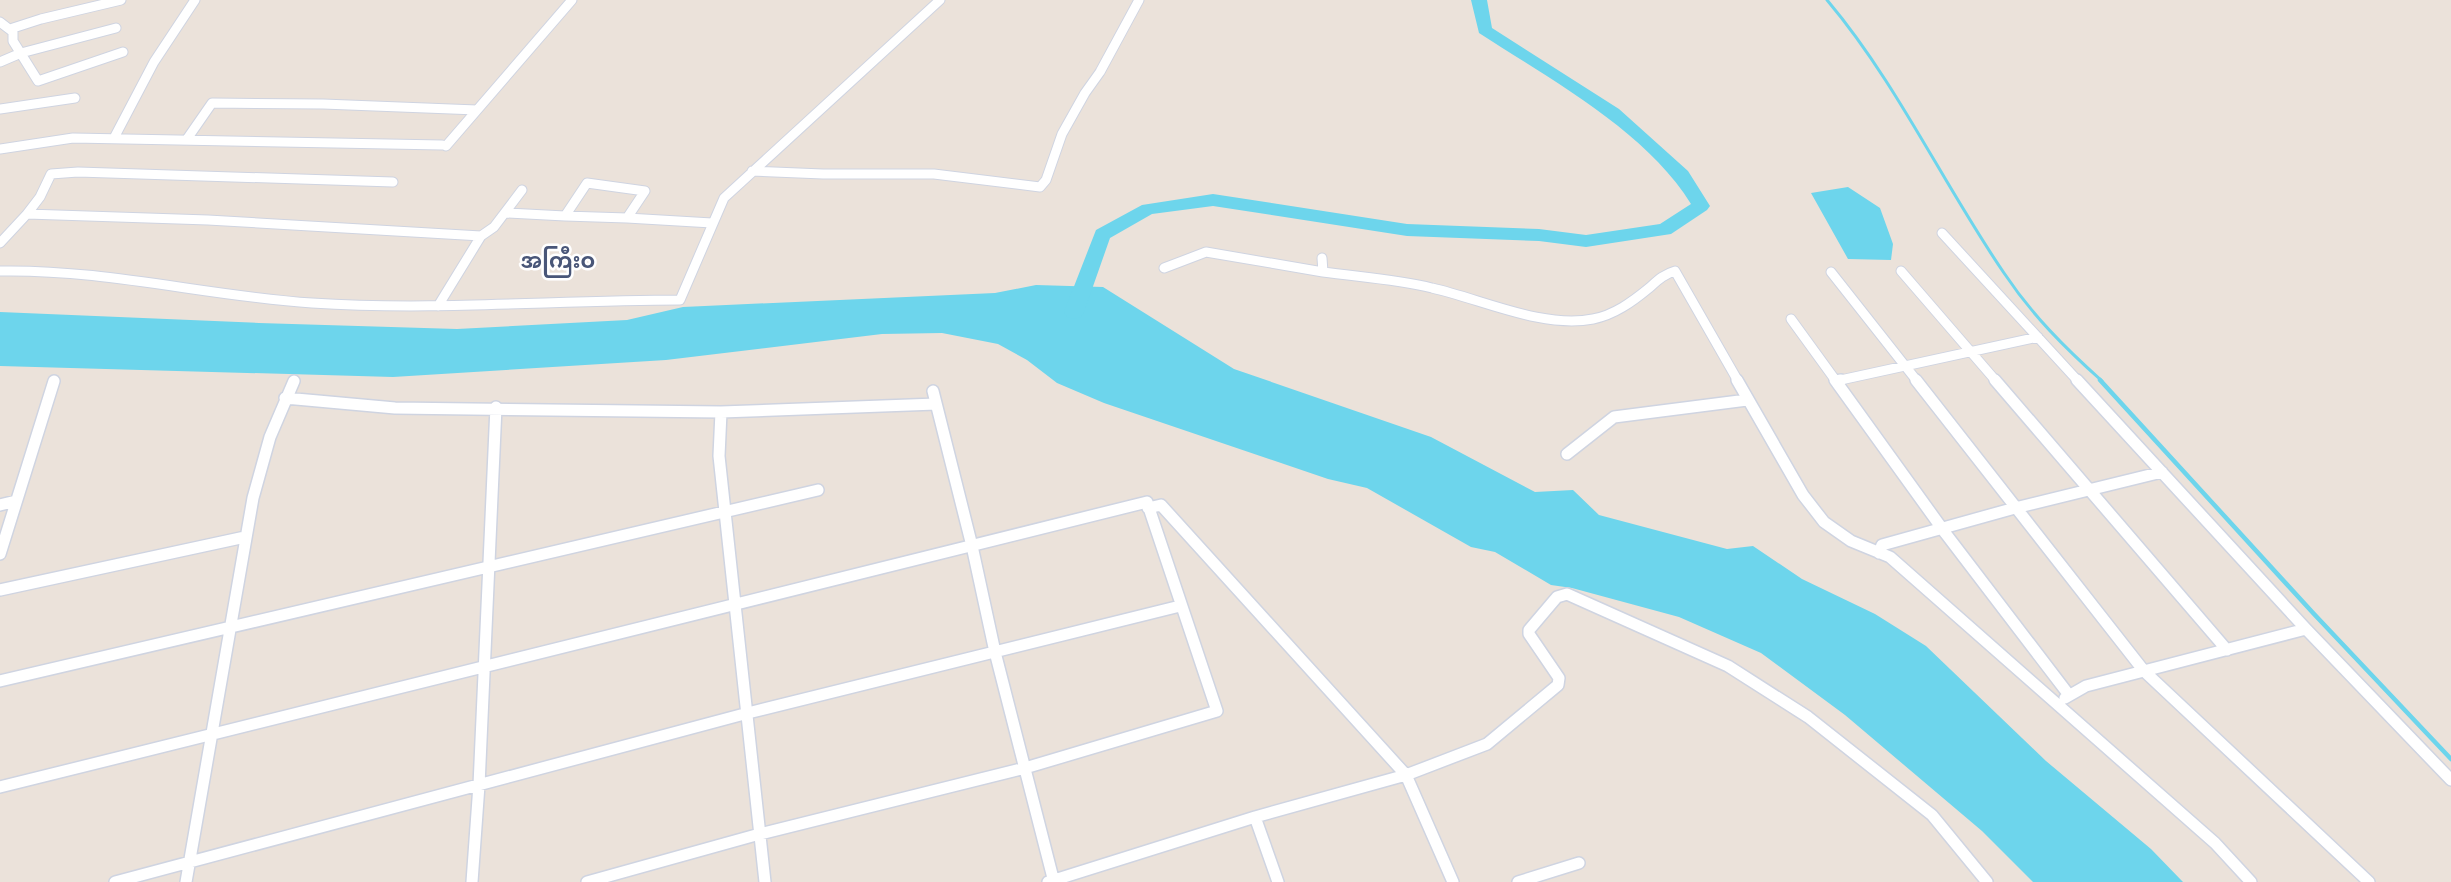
<svg xmlns="http://www.w3.org/2000/svg" width="2451" height="882" viewBox="0 0 2451 882" font-family="Lato,'Noto Sans Myanmar',sans-serif">
<style>
.water{fill:#6dd5ec}
.lines{fill:none;stroke-linecap:round;stroke-linejoin:round}
.stream-far1{stroke:#6dd5ec;stroke-width:3}
.stream{stroke:#6dd5ec;stroke-width:4.5}
.river{fill:#6dd5ec;fill-rule:evenodd}
.minor-far1-casing{stroke:#cfd4e1;stroke-width:11}
.minor-casing{stroke:#cfd4e1;stroke-width:14}
.minor-far1{stroke:#fff;stroke-width:9}
.minor{stroke:#fff;stroke-width:11}
.labels{text-anchor:middle;dominant-baseline:central;stroke-width:5;stroke-linejoin:round;paint-order:stroke}
.quarter-label{font-size:21px;font-weight:bold;fill:#495678;stroke:#fff}
</style>
<rect width="100%" height="100%" fill="#ebe2da"/>
<path class="water" d="M1848,187L1880,208L1893,244L1891,260L1848,259L1811,193Z
M1036,285L1103,287L1234,369L1431,437L1535,492L1573,490L1599,515L1727,549L1753,546L1802,579L1875,614L1926,646L2046,761L2151,849L2183,882H2033L1982,831L1845,715L1761,653L1679,617L1572,588L1551,585L1495,552L1471,547L1367,488L1328,479L1104,403L1057,383L1027,360L998,344L942,333L882,334L666,360L393,377L0,366V312L259,323L457,329L627,320L683,307L995,293Z"/>
<g class="lines">
<path class="stream-far1" d="M1827,0C1897,83 1943,184 2004,273C2032,315 2065,348 2102,381"/>
<path class="stream" d="M2100,380L2314,614L2451,759"/>
<path class="river" d="M1471,0H1487L1492,28L1619,109L1688,171L1710,206L1707,210L1671,234L1586,247L1539,241L1407,236L1213,206L1152,214L1110,238L1084,312L1081,317L1074,319L1067,317L1064,312L1096,230L1142,205L1213,194L1407,224L1539,229L1586,235L1660,224L1691,204C1646,131 1551,80 1479,33Z"/>
<defs>
<path id="minor-far1" d="M0,22L13,32V41L38,81L123,52
M10,29L41,19L121,0
M0,62L21,53L116,28
M0,109L75,98
M114,138L154,62L195,0
M187,139L212,103L323,104L477,110
M446,146L572,0
M0,149L73,138L442,145
M752,171L823,174H934L1040,187L1046,180L1062,134L1085,93L1100,72L1139,0
M587,183L645,191L627,218L565,216Z
M507,213L565,216
M27,214L40,197L51,174L78,172L393,182
M627,218L712,223
M1942,233L2078,381
M481,236L494,227L522,190
M0,243L27,214L208,220L481,236L438,306
M1322,258L1323,272C1359,277 1396,279 1432,288C1481,299 1543,329 1593,319C1614,315 1632,302 1649,288C1657,281 1664,274 1675,271L1738,381
M1164,268L1206,252L1323,272
M0,271C105,269 207,296 312,303C435,311 557,300 680,300L724,198L940,0
M1901,271L1996,381
M1831,272L1917,381
M1791,319L1836,381
M1836,381L2038,337"/>
<path id="minor" d="M1737,380L1803,495L1824,522L1851,541L1890,557L2215,843L2251,882
M1835,380L1946,534L2069,695
M1916,380L2144,671L2369,882
M1995,380L2227,650
M2077,380L2306,629L2451,780
M1836,381L1841,380
M933,391L972,546L995,652L1054,882
M285,398L395,408L721,412L936,404
M721,412L719,456L765,882
M1567,454L1614,417L1747,400
M0,505L16,501
M1148,508L1161,505L1406,775L1453,882
M1879,553L1882,545L2015,508L2162,472
M0,554L54,381
M0,590L245,537
M0,681L818,490
M2065,698L2086,686L2306,629
M0,787L1147,502L1217,711L1025,768L756,835L587,882
M1255,817L1278,882
M115,882L748,713L1180,606
M186,882L253,498L270,437L294,381
M472,882L479,785L496,407
M1048,882L1255,817L1406,775L1487,744L1558,685L1559,678L1529,634V630L1557,597L1567,594L1728,666L1808,717L1932,815L1987,882
M1518,882L1579,863"/>
</defs>
<use href="#minor-far1" class="minor-far1-casing"/>
<use href="#minor" class="minor-casing"/>
<use href="#minor-far1" class="minor-far1"/>
<use href="#minor" class="minor"/>
</g>
<g class="labels">
<g class="quarter-label">
<text x="558" y="259">အကြီးဝ</text>
</g>
</g>
</svg>
